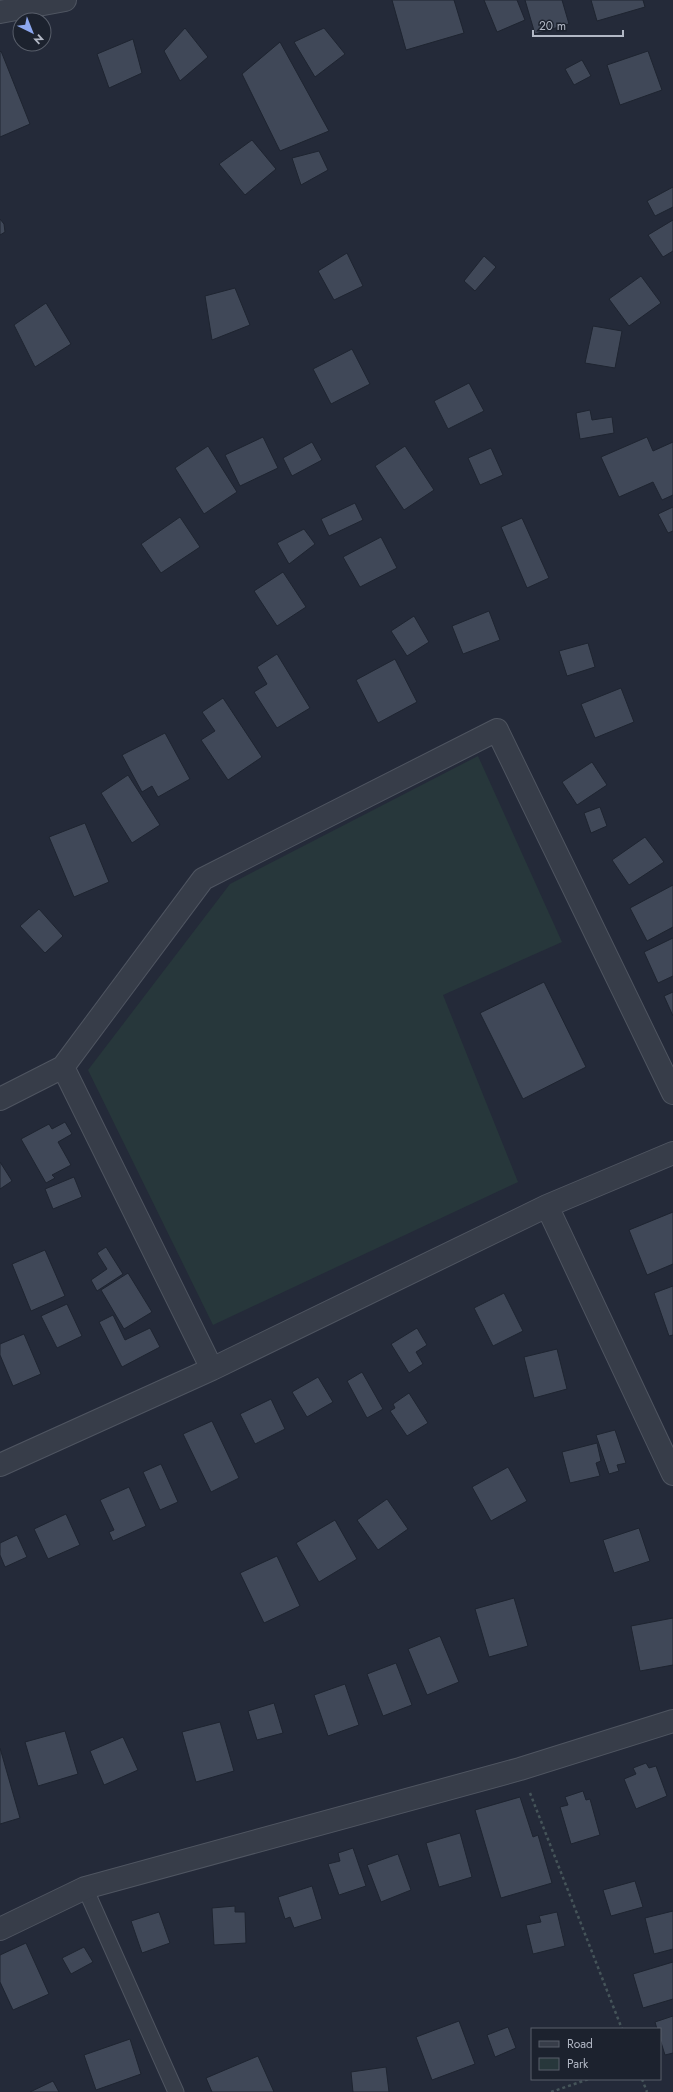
<svg xmlns="http://www.w3.org/2000/svg" width="673" height="2092" viewBox="0 0 673 2092" font-family="Jost,sans-serif">
<style>
.green{fill:#27373b}
.building{fill:#404858;stroke:#1e2430}
.lines{fill:none;stroke-linecap:round;stroke-linejoin:round}
.service-casing{stroke:#4f5561;stroke-width:17}
.minor-casing{stroke:#4f5561;stroke-width:24}
.path{stroke:#455459;stroke-width:2.5;stroke-dasharray:3 3;stroke-linecap:butt}
.service{stroke:#373d49;stroke-width:15}
.minor{stroke:#373d49;stroke-width:22}
</style>
<rect width="100%" height="100%" fill="#242a39"/>
<path class="green" d="M478,756L562,942L443,995L518,1182L213,1325L88,1070L230,884Z"/>
<path class="building" d="M392,0H454L464,33L406,50Z
M484,0H517L525,20L497,32Z
M525,0H562L569,24L535,34Z
M591,0H643L645,7L597,21Z
M185,28L208,57L180,81L164,51Z
M324,28L345,54L315,77L294,42Z
M133,39L142,73L109,88L97,54Z
M280,42L329,131L280,151L242,74Z
M1,51L30,124L0,137V52Z
M648,51L662,90L620,105L607,65Z
M582,60L591,76L574,85L565,69Z
M252,140L276,169L245,195L219,164Z
M319,151L328,170L301,185L292,158Z
M673,187V207L655,216L647,201Z
M0,219L4,224L5,232L0,235Z
M673,220V251L663,257L648,235Z
M347,253L363,286L334,300L318,271Z
M484,256L496,267L475,291L464,281Z
M641,276L661,303L629,326L609,299Z
M235,288L250,325L212,340L205,296Z
M46,303L71,344L35,367L14,325Z
M593,326L622,331L615,368L585,363Z
M352,349L370,384L331,404L313,369Z
M469,383L484,411L448,429L434,401Z
M590,410L592,420L612,417L614,433L580,439L576,413Z
M263,437L278,468L240,486L225,455Z
M647,437L653,451L673,442V495L662,500L653,482L619,497L601,457Z
M312,442L322,460L292,476L283,458Z
M208,446L237,492L204,514L175,468Z
M405,446L434,490L404,510L375,466Z
M491,448L503,475L480,485L468,458Z
M355,503L363,520L329,536L321,519Z
M673,507V531L668,533L658,514Z
M180,517L200,547L161,573L141,544Z
M522,518L549,578L527,588L501,527Z
M304,529L315,544L289,564L277,543Z
M381,537L397,568L360,587L343,557Z
M283,572L306,607L277,626L254,591Z
M489,611L500,640L463,654L452,626Z
M414,616L429,642L407,656L391,631Z
M588,643L595,667L567,676L559,651Z
M277,654L310,708L277,728L254,692L267,684L257,667Z
M395,659L417,702L378,723L356,680Z
M621,688L634,722L595,738L581,704Z
M223,698L262,757L228,780L201,740L215,731L202,712Z
M165,733L190,779L158,797L152,786L142,792L122,755Z
M592,762L607,785L577,805L562,782Z
M128,775L160,825L132,843L101,793Z
M600,807L607,826L591,833L584,813Z
M85,823L109,882L74,897L49,837Z
M645,837L664,862L629,885L612,860Z
M673,885V927L647,941L630,908Z
M39,909L63,936L45,953L20,926Z
M673,938V976L658,983L644,952Z
M544,982L586,1067L523,1099L480,1013Z
M673,992V1016L664,996Z
M65,1122L72,1134L58,1142L71,1165L52,1175L55,1178L46,1183L21,1139L49,1124L52,1129Z
M0,1162L12,1181L0,1189Z
M74,1177L82,1197L53,1209L45,1189Z
M673,1212V1264L647,1275L629,1230Z
M106,1247L123,1274L97,1291L91,1280L107,1269L97,1253Z
M45,1250L65,1296L31,1311L12,1264Z
M128,1273L152,1312L124,1329L101,1290Z
M673,1286V1335L669,1336L654,1293Z
M504,1293L523,1331L493,1346L474,1308Z
M67,1304L82,1336L57,1348L41,1316Z
M113,1315L125,1340L150,1328L160,1347L122,1367L99,1322Z
M417,1328L427,1345L416,1352L423,1364L409,1373L391,1344Z
M24,1334L41,1374L13,1386L0,1355V1344Z
M557,1349L567,1389L534,1398L524,1357Z
M362,1372L383,1409L367,1418L347,1381Z
M318,1377L333,1402L307,1417L292,1392Z
M409,1393L428,1423L407,1436L390,1411L395,1408L393,1404Z
M271,1399L285,1429L255,1444L240,1414Z
M212,1421L239,1478L211,1492L183,1434Z
M615,1430L626,1463L617,1465L619,1471L609,1474L596,1435Z
M597,1443L601,1461L596,1463L600,1476L570,1483L562,1452Z
M161,1464L178,1502L160,1510L143,1472Z
M508,1467L527,1501L491,1521L472,1487Z
M129,1487L146,1526L113,1541L109,1532L114,1530L100,1500Z
M387,1499L408,1529L378,1550L357,1520Z
M66,1514L80,1545L48,1559L34,1529Z
M335,1520L357,1559L319,1582L296,1543Z
M639,1528L650,1561L614,1573L603,1540Z
M17,1535L27,1557L5,1567L0,1555V1543Z
M277,1556L300,1606L264,1623L240,1573Z
M514,1598L528,1646L489,1657L475,1609Z
M673,1618V1665L640,1671L631,1626Z
M440,1636L459,1682L427,1695L408,1649Z
M396,1663L412,1705L383,1716L367,1674Z
M345,1684L359,1725L328,1736L314,1695Z
M274,1703L283,1733L257,1740L248,1711Z
M220,1722L234,1771L196,1782L182,1732Z
M65,1731L78,1774L38,1786L25,1742Z
M123,1737L138,1770L104,1785L90,1751Z
M0,1748L20,1818L0,1824Z
M646,1763L649,1768L656,1766L667,1796L636,1809L624,1779L636,1774L633,1768Z
M583,1791L586,1800L590,1799L600,1835L571,1844L560,1807L568,1805L565,1797Z
M520,1797L533,1837L538,1835L552,1883L501,1898L475,1810Z
M460,1833L472,1877L439,1887L426,1843Z
M353,1848L366,1886L339,1895L328,1864L340,1861L338,1853Z
M398,1854L411,1890L381,1902L367,1865Z
M635,1881L643,1907L611,1916L603,1890Z
M312,1886L322,1919L294,1928L290,1917L285,1919L278,1897Z
M235,1906V1912H245L246,1943L214,1945L212,1908Z
M673,1911V1949L654,1954L645,1918Z
M159,1912L170,1943L142,1953L131,1921Z
M557,1912L565,1946L533,1954L526,1925L541,1922L539,1916Z
M26,1943L49,1994L13,2010L0,1982V1955Z
M84,1947L93,1962L71,1974L62,1958Z
M673,1962V1999L643,2008L633,1974Z
M673,2016V2053L665,2055L660,2039V2029H657L655,2022Z
M459,2021L475,2064L432,2080L416,2037Z
M508,2027L516,2048L495,2057L487,2035Z
M130,2039L141,2074L96,2090L84,2055Z
M258,2056L274,2092H212L206,2078Z
M386,2067L389,2092H353L351,2072Z
M53,2081L59,2092H30Z"/>
<g class="lines">
<defs>
<path id="service" d="M85,1888L176,2092"/>
<path id="minor" d="M0,12L65,0
M63,1067L212,1369
M0,1099L63,1067L203,879L497,730L673,1093
M547,1206L673,1474
M0,1465L212,1369L547,1206L673,1153
M0,1929L85,1888L520,1769L673,1721"/>
</defs>
<use href="#service" class="service-casing"/>
<use href="#minor" class="minor-casing"/>
<path class="path" d="M530,1793L622,2029
M642,2079L647,2092
M551,2092L589,2079"/>
<use href="#service" class="service"/>
<use href="#minor" class="minor"/>
</g>
<rect x="531" y="2028" width="130" height="52" fill="#1c222e" stroke="#585e6a"/>
<rect x="539" y="2041" width="20" height="6" fill="#373d49" stroke="#585e6a"/>
<text x="567" y="2048" font-size="12" fill="#b2b8c5">Road</text>
<rect x="539" y="2058" width="20" height="12" fill="#27373b" stroke="#585e6a"/>
<text x="567" y="2068" font-size="12" fill="#b2b8c5">Park</text>
<g transform="translate(32 32) rotate(137)"><circle r="19" fill="#1c222e" stroke="#585e6a"/>
<path d="M0-3L7 15L0 10L-7 15Z" fill="#8da8f0"/>
<text y="-6" font-size="11" font-weight="bold" text-anchor="middle" fill="#b2b8c5">N</text>
</g>
<path d="M533 30v6h90v-6" fill="none" stroke="#b2b8c5" stroke-width="2"/>
<text x="539" y="30" font-size="12" fill="#b2b8c5" stroke="#1c222e" stroke-width="3" paint-order="stroke">20 m</text>
</svg>
